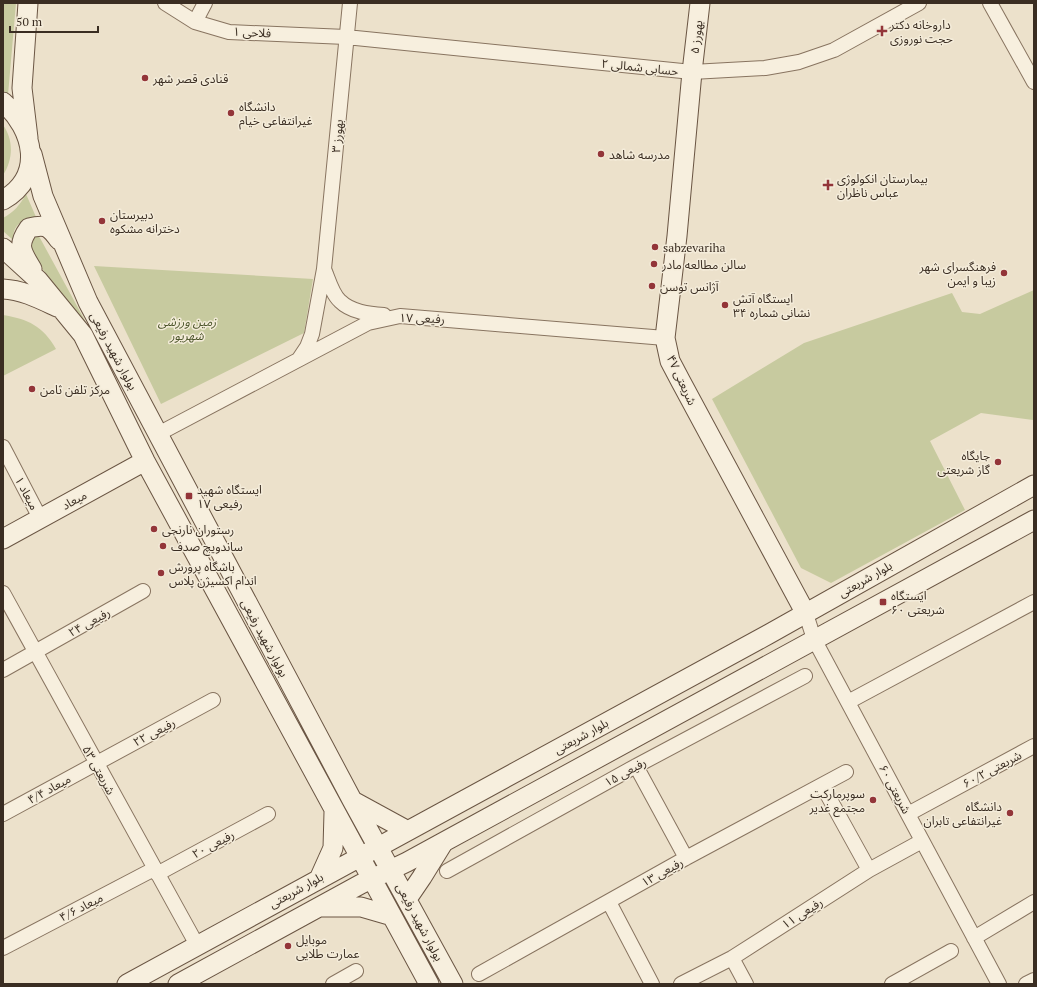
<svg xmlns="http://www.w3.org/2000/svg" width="1037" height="987" viewBox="0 0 1037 987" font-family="'PT Serif','Noto Sans Arabic',serif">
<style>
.green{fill:#c7ca9f}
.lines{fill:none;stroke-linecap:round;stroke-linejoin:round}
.street-casing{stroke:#887460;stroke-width:16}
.secondary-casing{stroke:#6a5543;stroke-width:21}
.street{stroke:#f7efde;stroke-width:14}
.secondary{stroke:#f7efde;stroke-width:19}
.poi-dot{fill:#933539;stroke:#f4ecda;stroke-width:1.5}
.labels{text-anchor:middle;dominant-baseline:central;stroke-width:3;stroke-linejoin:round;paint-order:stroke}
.poi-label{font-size:12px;fill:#3a2d22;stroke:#f4ecda;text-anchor:start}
.street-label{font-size:12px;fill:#3a2d22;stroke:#f4ecda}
.park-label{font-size:12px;font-style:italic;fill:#4c552b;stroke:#f4ecda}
</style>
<rect width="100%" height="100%" fill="#ece1cb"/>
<path class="green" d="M3,3H16L8,95L3,90Z
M3,125C14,140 13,160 3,175Z
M26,194L36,217C22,220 13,224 13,240L3,231V218C14,212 20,205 26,194Z
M36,234L40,238L89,328L29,252L25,239Z
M94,266L313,279L304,333L161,404Z
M1034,290V422L1033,420L981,413L930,441L965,510L831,583L801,568L712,399L804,343L952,293L962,312L980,314Z
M3,315C28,319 43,326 56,349L3,376Z"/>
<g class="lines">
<defs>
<path id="street" d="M165,3L195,22L229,32L346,37L692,72L765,68L799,62L834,50L919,3
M990,3L1034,82
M195,22L205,3
M324,269C328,278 332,294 340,301C351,312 369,314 384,315
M299,359L307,347L312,334L324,269L350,3
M158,434L368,323L400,316L665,338
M3,447L40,518
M3,593L197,945
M806,614L814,639L999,984
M3,670L143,591
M848,702L1034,602
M636,766L686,858
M822,785L869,870
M3,814L213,700
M908,814L1034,746
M447,871L636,766L805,676
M609,902L652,984
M974,938L1034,902
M3,948L154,869L157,874L268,814
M732,958L746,984
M479,974L686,858L846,772
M333,984L356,971
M681,984L732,958L869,870L922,841
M892,984L951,951
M1026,984L1034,980"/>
<path id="secondary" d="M28,3L22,88L28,138
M700,3L692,72L677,236L665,338L670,361L680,380L806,614
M3,102C34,130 45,176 3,200
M32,154L43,196L88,302L352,800L453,984
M3,248L38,280L83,335L145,461L429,984
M32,269C22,252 16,246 29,228C46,224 49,226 59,240
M3,289C23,290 40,299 57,307
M3,539L145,461
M353,801L408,831
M320,877L333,848L334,812
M407,899L422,877L443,843
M322,907H361L392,916
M127,984L769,634L1034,485
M178,984L361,884L407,862L1034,520"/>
</defs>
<use href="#street" class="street-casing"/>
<use href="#secondary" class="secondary-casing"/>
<use href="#street" class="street"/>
<use href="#secondary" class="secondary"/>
</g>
<g class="poi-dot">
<path d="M880 25h4v4h4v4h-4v4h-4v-4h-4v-4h4z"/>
<circle cx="145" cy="78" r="4"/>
<circle cx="231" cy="113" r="4"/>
<circle cx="601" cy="154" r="4"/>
<path d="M826 179h4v4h4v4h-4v4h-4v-4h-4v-4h4z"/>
<circle cx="102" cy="221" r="4"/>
<circle cx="655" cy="247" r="4"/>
<circle cx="654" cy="264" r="4"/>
<circle cx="1004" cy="273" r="4"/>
<circle cx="652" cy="286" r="4"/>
<circle cx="725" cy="305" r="4"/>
<circle cx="32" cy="389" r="4"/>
<circle cx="998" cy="462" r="4"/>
<rect x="185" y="492" width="8" height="8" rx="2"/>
<circle cx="154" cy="529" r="4"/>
<circle cx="163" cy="546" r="4"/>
<circle cx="161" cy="573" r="4"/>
<rect x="879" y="598" width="8" height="8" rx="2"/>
<circle cx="873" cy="800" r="4"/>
<circle cx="1010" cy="813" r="4"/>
<circle cx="288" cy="946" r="4"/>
</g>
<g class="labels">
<g class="poi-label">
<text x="890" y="24">داروخانه دکتر<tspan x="890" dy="14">حجت نوروزی</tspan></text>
<text x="153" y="78">قنادی قصر شهر</text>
<text x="239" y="106">دانشگاه<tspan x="239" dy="14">غیرانتفاعی خیام</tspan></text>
<text x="609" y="154">مدرسه شاهد</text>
<text x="837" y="178">بیمارستان انکولوژی<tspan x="837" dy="14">عباس ناظران</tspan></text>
<text x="110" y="214">دبیرستان<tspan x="110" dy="14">دخترانه مشکوه</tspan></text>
<text x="663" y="247">sabzevariha</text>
<text x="662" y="264">سالن مطالعه مادر</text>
<text x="996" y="266" text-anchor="end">فرهنگسرای شهر<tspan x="996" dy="14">زیبا و ایمن</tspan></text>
<text x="660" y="286">آژانس توسن</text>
<text x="733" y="298">ایستگاه آتش<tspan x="733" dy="14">نشانی شماره ۳۴</tspan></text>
<text x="40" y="389">مرکز تلفن ثامن</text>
<text x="990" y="455" text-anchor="end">جایگاه<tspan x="990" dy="14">گاز شریعتی</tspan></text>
<text x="197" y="489">ایستگاه شهید<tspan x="197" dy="14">رفیعی ۱۷</tspan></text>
<text x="162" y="529">رستوران نارنجی</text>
<text x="171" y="546">ساندویچ صدف</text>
<text x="169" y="566">باشگاه پرورش<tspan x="169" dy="14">اندام اکسیژن پلاس</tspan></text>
<text x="891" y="595">ایستگاه<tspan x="891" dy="14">شریعتی ۶۰</tspan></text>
<text x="865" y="793" text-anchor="end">سوپرمارکت<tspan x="865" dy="14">مجتمع غدیر</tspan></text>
<text x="1002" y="806" text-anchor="end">دانشگاه<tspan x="1002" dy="14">غیرانتفاعی تابران</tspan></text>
<text x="296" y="939">موبایل<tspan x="296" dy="14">عمارت طلایی</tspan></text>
</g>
<g class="street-label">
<text transform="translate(252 32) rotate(3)">فلاحی ۱</text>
<text transform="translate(696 37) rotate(-83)">بهورز ۵</text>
<text transform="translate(640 67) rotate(6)">حسابی شمالی ۲</text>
<text transform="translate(337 136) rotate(-85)">بهورز ۳</text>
<text transform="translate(422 318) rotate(2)">رفیعی ۱۷</text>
<text transform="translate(114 351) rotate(62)">بولوار شهید رفیعی</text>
<text transform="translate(682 380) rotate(65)">شریعتی ۴۷</text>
<text transform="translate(27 493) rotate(62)">میعاد ۱</text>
<text transform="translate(74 500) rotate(-29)">میعاد</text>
<text transform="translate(865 579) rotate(-30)">بلوار شریعتی</text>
<text transform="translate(89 622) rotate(-29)">رفیعی ۲۴</text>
<text transform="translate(265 638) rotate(62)">بولوار شهید رفیعی</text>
<text transform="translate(154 732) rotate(-28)">رفیعی ۲۲</text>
<text transform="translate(581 736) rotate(-29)">بلوار شریعتی</text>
<text transform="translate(992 769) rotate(-28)">شریعتی ۶۰/۲</text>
<text transform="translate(99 770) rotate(61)">شریعتی ۵۳</text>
<text transform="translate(625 772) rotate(-29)">رفیعی ۱۵</text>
<text transform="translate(49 789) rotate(-29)">میعاد ۴/۴</text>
<text transform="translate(895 789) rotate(62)">شریعتی ۶۰</text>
<text transform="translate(213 844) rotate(-28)">رفیعی ۲۰</text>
<text transform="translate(662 872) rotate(-29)">رفیعی ۱۳</text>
<text transform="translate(296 890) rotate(-29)">بلوار شریعتی</text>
<text transform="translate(81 907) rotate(-27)">میعاد ۴/۶</text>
<text transform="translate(802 913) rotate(-33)">رفیعی ۱۱</text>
<text transform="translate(420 922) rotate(62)">بولوار شهید رفیعی</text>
</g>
<g class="park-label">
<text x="187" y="321">زمین ورزشی<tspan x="187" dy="14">شهریور</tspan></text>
</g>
</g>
<rect width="1037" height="987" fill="none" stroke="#3a2d22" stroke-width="8"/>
<path d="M10 26v6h88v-6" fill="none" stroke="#3a2d22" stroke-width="2"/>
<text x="16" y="26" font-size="12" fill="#3a2d22" stroke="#f4ecda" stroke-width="3" paint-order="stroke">50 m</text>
</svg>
